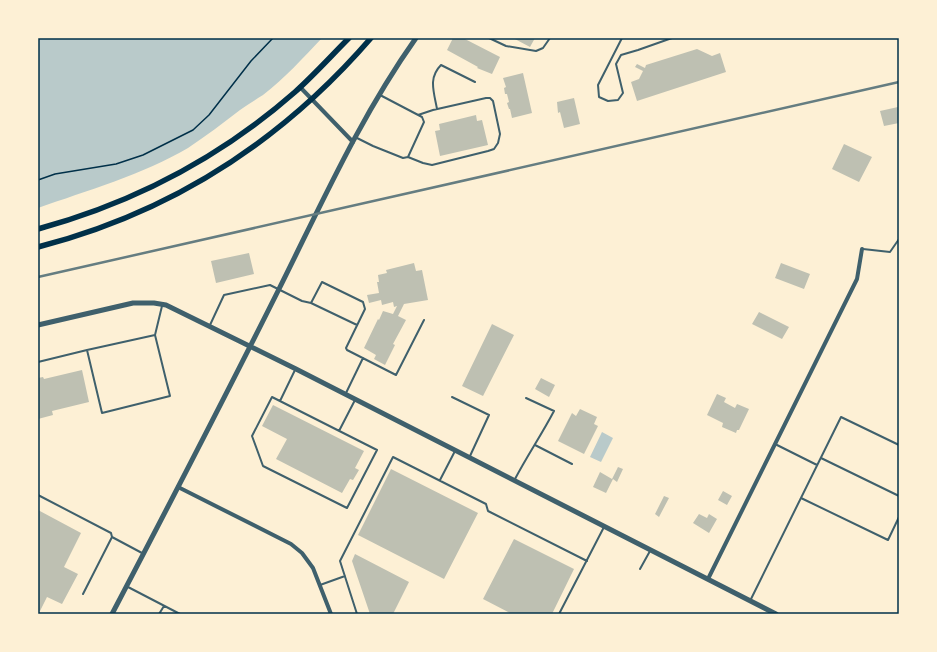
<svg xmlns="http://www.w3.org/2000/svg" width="937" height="652" viewBox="0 0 937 652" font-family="'Libre Baskerville',serif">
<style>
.green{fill:#b9caca}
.building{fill:#bec0b2}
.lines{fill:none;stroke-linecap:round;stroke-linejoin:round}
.path{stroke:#003049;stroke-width:1.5}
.service{stroke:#3f606c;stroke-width:2}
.minor{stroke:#3f606c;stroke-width:4}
.tertiary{stroke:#3f606c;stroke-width:5}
.secondary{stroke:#003049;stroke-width:5.5}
.rail{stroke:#657d81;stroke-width:2.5}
.neatline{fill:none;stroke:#003049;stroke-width:1.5}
</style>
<rect width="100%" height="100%" fill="#fdf0d5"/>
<path class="green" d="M38,38H322C303,58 285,78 263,95C255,100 247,105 240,110C223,123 206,136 188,148C144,174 86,191 38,208Z
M602,432L613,438L601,462L590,457Z"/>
<path class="building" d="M453,38H463L500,57L492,74L477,68L478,67L447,50Z
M513,38H535L530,47Z
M697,49L712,56L720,53L726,72L637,101L631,82L639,79L643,71L635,67L637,64L645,68L646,65Z
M523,73L532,113L512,118L510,109H509L507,103L509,102L507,94H505L504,88L506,87L503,78Z
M574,98L580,124L564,128L560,112L558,113L557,102Z
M898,107L899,123L884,126L880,111Z
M476,115L477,121L482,120L488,145L440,156L435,131L440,130L439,124Z
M844,144L872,157L859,182L832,169Z
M249,253L254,274L216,283L211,261Z
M414,263L416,271L422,270L428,300L404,304L398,316L406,320L393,344L395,345L385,365L374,359L376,355L364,348L378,319L379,320L383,311L393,314L397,306L394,307L393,302L382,305L381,300L369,303L367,295L379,293L377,282H379L378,275L387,273L386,270Z
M781,263L810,274L804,289L775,278Z
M759,312L789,327L782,339L752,324Z
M492,324L514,335L483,396L462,386Z
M82,370L89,402L52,411L53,415L38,419V378L43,377L44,379Z
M541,378L555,385L549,397L535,389Z
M717,394L726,398L724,402L735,408L737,404L749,409L739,430H737L736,433L722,427L723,423L707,415Z
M273,405L364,451L355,468L359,470L353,480L350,479L342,493L276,459L287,439L262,426Z
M580,409L597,417L594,424L598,426L584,454L558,441L572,413L576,416Z
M618,467L623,469L617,482L613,479L606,493L593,487L600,472L612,479Z
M391,469L478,513L444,579L358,535Z
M723,491L732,496L727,505L718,500Z
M664,496L669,498L659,517L655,514Z
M38,510L81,533L64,567L78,574L62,604L47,597L40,611L38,610Z
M699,514L707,518L709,514L717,519L709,533L693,523Z
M514,539L574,569L552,614H512L483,599Z
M355,554L409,582L393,614H370L352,561Z"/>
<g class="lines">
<path class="path" d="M38,180L55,174L116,164L143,155L193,130L209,115L251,61L273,38"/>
<path class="service" d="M489,38L506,46L536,51L543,48L550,38
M622,38L598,85L599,97L608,101L618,100L623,93L616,64L621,55L638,50L672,38
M437,109C434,92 428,78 441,65L475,82
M355,137L373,146L403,158L408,157L424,122L422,117L380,95
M408,157L423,163L432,165L488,151L494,149L498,143L500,134L493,101L490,98H486L433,110L418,115
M863,249L890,252L899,239
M311,303L322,282L363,302L365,309L346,348L347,350L396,375L424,320
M210,325L224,295L270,285L302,301L311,303L357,325
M155,335L87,350L102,413L170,396L155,335L162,306
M38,362L87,350
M346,393L363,358
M272,397L377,450L347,508L263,466L252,436Z
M452,397L489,415L470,456
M280,401L295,370
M339,431L355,400
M775,444L817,465
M535,445L572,464
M821,458L899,496
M515,479C527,456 542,434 554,411L526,398
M440,480L455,451
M38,495L111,533L112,537L142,553
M801,498L888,540L899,517
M640,569L650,551
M320,585L345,576
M128,587L180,614
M83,594L112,537
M751,599L841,417L899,445
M159,614L164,606
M357,614L340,561L393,457L486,504L488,511L587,561
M559,614L604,527"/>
<path class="minor" d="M300,87L353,142
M178,487L291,544L302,553L313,568L331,614
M708,579L857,279L862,249"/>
<path class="tertiary" d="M38,325L133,303H154L166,305L296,369L776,614
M112,614C168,507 224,399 278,291C321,205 360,117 416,38"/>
<path class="secondary" d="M38,229C133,203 221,157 295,92C314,75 331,56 349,38
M38,247C170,213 282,141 371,38"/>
<path class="rail" d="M38,277L899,82"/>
</g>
<rect width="937" height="652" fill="none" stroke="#fdf0d5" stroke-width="78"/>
<rect x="39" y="39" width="859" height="574" class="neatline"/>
</svg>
